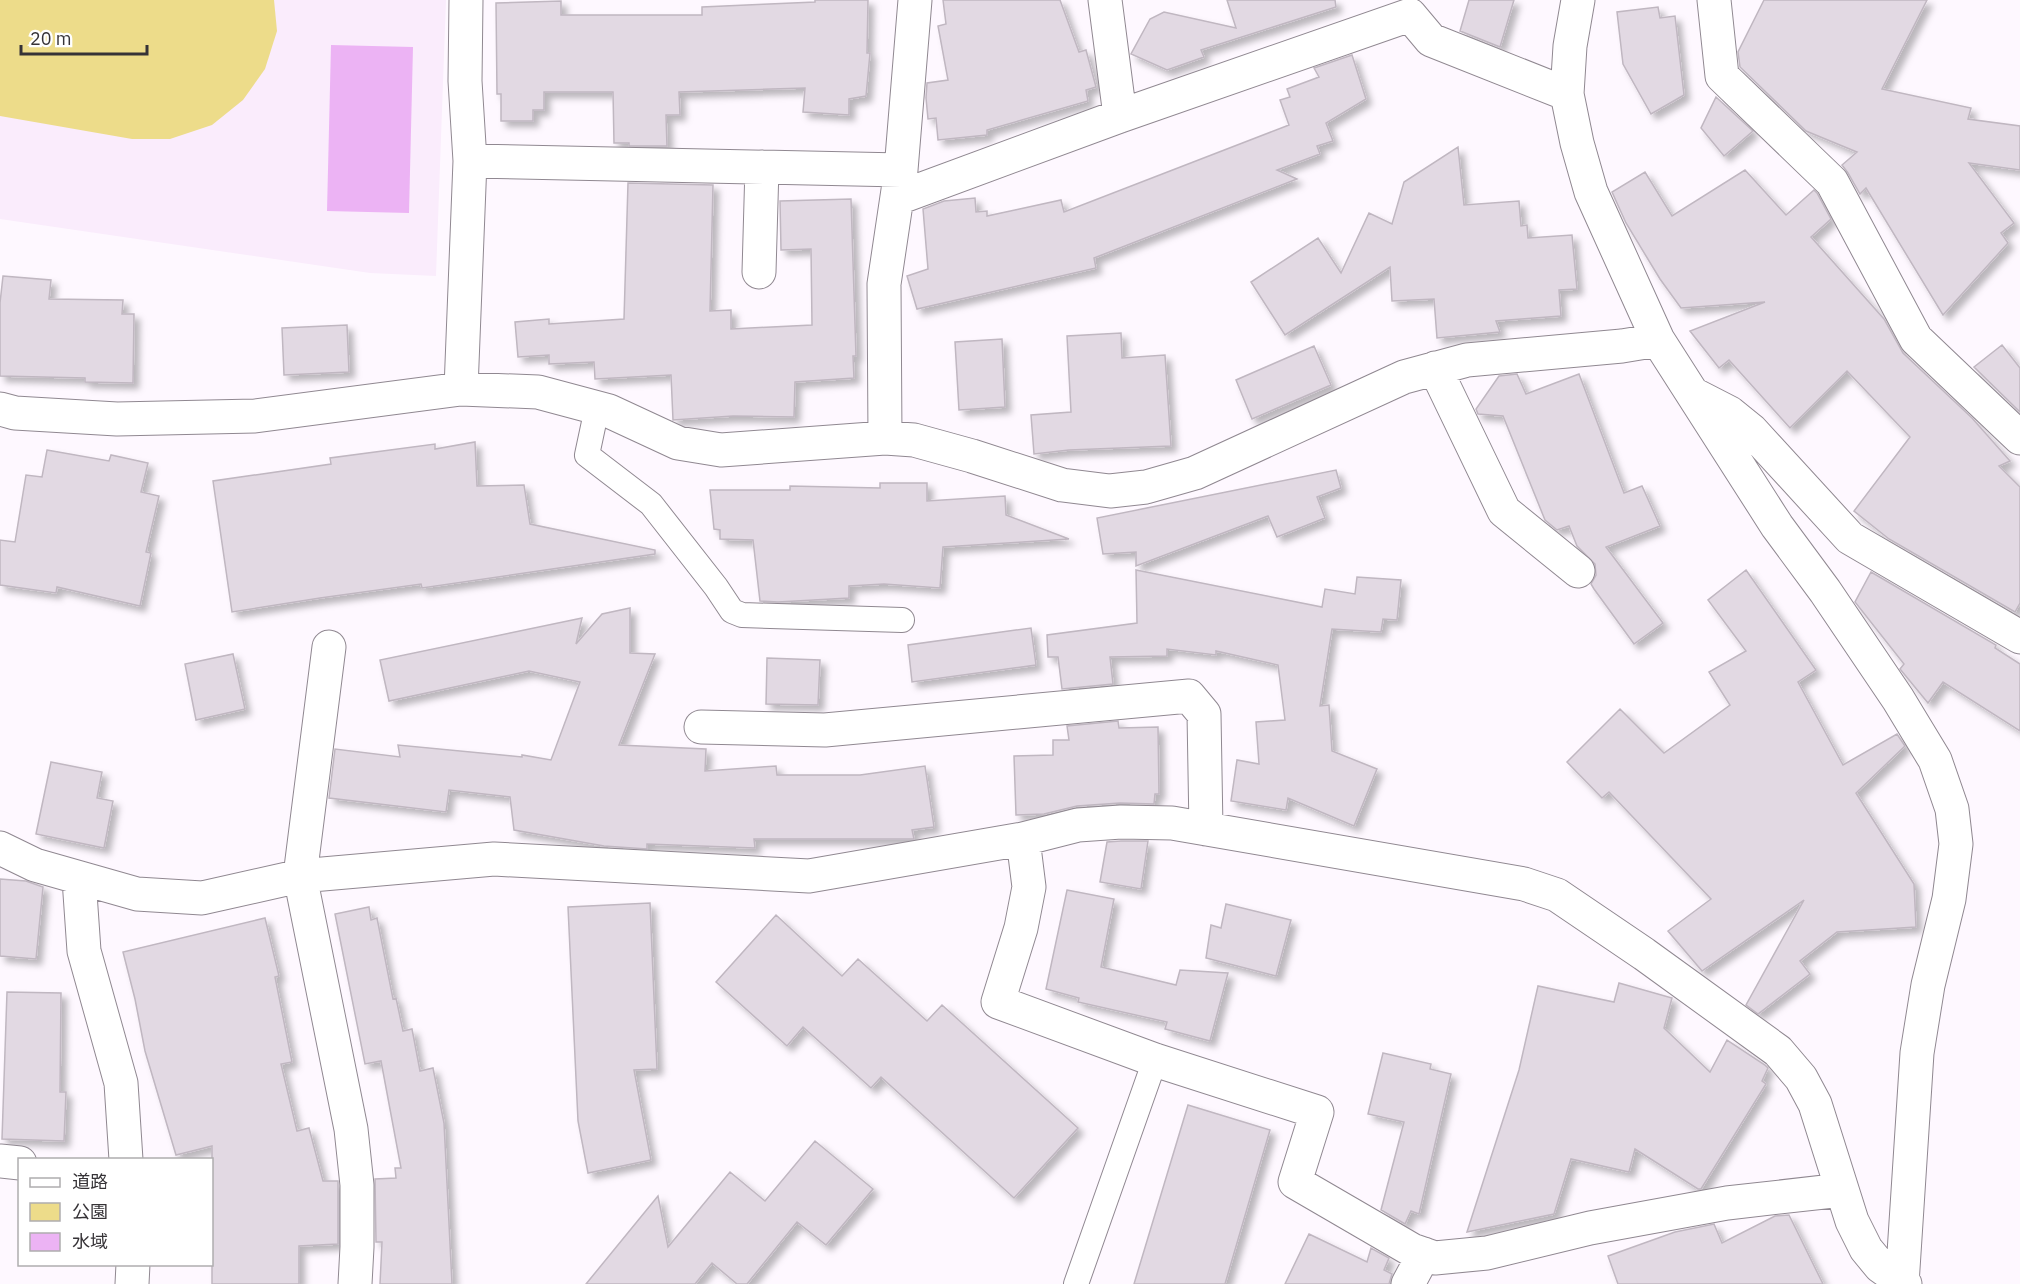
<svg xmlns="http://www.w3.org/2000/svg" width="2020" height="1284" viewBox="0 0 2020 1284" font-family="'IBM Plex Sans','Noto Sans JP',sans-serif">
<style>
.built{fill:#faecfc}
.green{fill:#eddc8a}
.water{fill:#ecb3f4}
.building{fill:#e2d9e3;stroke:#c0b7c1;stroke-width:1.5;filter:url(#shadow)}
.lines{fill:none;stroke-linecap:round;stroke-linejoin:round}
.lane-casing{stroke:#908891;stroke-width:26}
.street-casing{stroke:#908891;stroke-width:35}
.lane{stroke:#fff;stroke-width:24}
.street{stroke:#fff;stroke-width:33}
</style>
<defs>
<filter id="shadow"><feDropShadow dx="5.5" dy="5.5" stdDeviation="3" flood-color="#0004"/></filter>
</defs>
<rect width="100%" height="100%" fill="#fef8ff"/>
<path class="built" d="M0,0H446L436,276L370,273L0,219Z"/>
<path class="green" d="M0,0H274L277,31L265,69L243,100L212,125L170,139H132L0,116Z"/>
<path class="water" d="M331,45L413,47L409,213L327,211Z"/>
<path class="building" d="M815,0H868L867,53H870L866,96L849,99V115L803,112L805,88L679,92L680,115H666L667,146H629V143H614L613,92H544V110H533V121H501V94H497L496,3L561,1V15H702V7L815,2Z
M943,0H1060L1079,52L1086,50L1096,87L1086,90L1088,101L987,130V135L938,140L936,118L928,119L926,98L927,83L948,80L938,26L946,24Z
M1227,0H1335L1336,7L1201,50L1204,57L1167,70L1131,54L1150,19L1164,12L1236,28Z
M1469,0H1514L1500,47L1460,31Z
M1764,0H1927L1882,89L1971,108L1968,119L2020,126V170L1969,163L2014,223L2001,233L2008,243L1943,315L1866,188L1860,194L1848,173L1842,165L1857,152L1806,131L1740,67L1738,52Z
M1658,7L1660,18L1675,16L1684,95L1651,114L1623,64L1617,12Z
M1352,55L1366,99L1326,123L1333,141L1317,146L1320,154L1277,170L1297,179L1094,258L1096,268L917,309L907,276L928,269L923,209L944,201L975,198L976,212L987,211V216L1061,200L1064,212L1289,125L1280,100L1290,97L1287,89L1319,77L1314,68Z
M1716,97L1753,131L1724,156L1701,128Z
M1458,147L1464,205L1519,201L1521,226L1527,225L1528,238L1572,235L1577,289L1559,290L1561,316L1496,321L1500,332L1437,338L1434,299L1392,301L1390,267L1285,335L1251,282L1318,238L1341,273L1369,213L1392,224L1404,182Z
M1745,170L1786,215L1814,190L1817,193L1831,219L1811,237L1884,319L1903,353L1972,418L2010,461L1999,466L2020,487V603L2015,612L1889,539L1854,511L1910,437L1847,371L1790,428L1729,360L1719,368L1690,331L1765,302L1681,308L1660,279L1626,223L1612,192L1645,172L1672,216Z
M628,183L713,185L710,311L731,310V329L812,325L811,249L781,250L780,201L851,199L856,356H853L854,378L795,382L794,417L733,416L673,420L671,375L595,379L594,362L549,364V355L518,357L515,322L549,319V324L624,319Z
M3,276L51,280L49,299L123,300L122,314H134L133,383L85,382V378L0,376V303Z
M347,325L349,372L284,375L282,328Z
M1121,333L1122,358L1165,355L1171,446L1069,450L1034,454L1031,415L1071,412L1067,336Z
M1002,339L1005,407L959,410L955,342Z
M2002,345L2020,368V412L1974,367Z
M1314,346L1331,385L1252,419L1236,380Z
M1517,374L1526,394L1579,374L1624,493L1642,486L1660,526L1606,547L1663,623L1634,644L1594,589L1591,584L1596,575L1595,564L1577,546L1569,526L1557,530L1545,520L1503,416L1478,414L1476,409L1499,376Z
M475,442L477,486L524,485L530,524L655,550V554L422,588L421,584L320,598L232,612L213,481L331,464L330,458L435,444V449Z
M47,450L109,461L111,455L148,463L141,492L159,496L146,552L151,553L140,606L57,587L56,593L0,585V540L15,542L26,475L42,477Z
M1336,470L1341,488L1317,497L1325,518L1277,537L1268,516L1136,566V552L1103,554L1097,518Z
M880,483H927V501L1005,496L1006,515L1069,539L943,547L940,588L884,584L849,586V598L778,602L760,601L753,540L720,539V530L714,529L710,490H790V486L880,488Z
M1136,570L1322,607L1325,589L1355,594L1357,577L1401,580L1397,620L1383,619L1381,632L1332,629L1320,706L1329,705L1332,751L1377,769L1354,826L1288,798L1286,810L1231,801L1237,760L1259,764L1256,722L1285,720L1278,665L1216,651V655L1167,649V656L1110,657L1113,684L1062,689L1058,657H1048L1047,635L1137,623Z
M1746,570L1816,670L1798,682L1843,765L1897,734L1905,746L1856,793L1914,884L1916,927L1837,932L1800,961L1810,974L1758,1014L1746,1005L1804,900L1702,971L1668,931L1711,899L1609,792L1602,798L1567,762L1620,709L1664,753L1730,705L1709,672L1746,651L1708,600Z
M1871,572L1996,645L1995,648L2020,664V731L1943,682L1928,703L1900,669L1904,664L1855,602Z
M630,608V653L655,654L619,745L706,749L705,771L776,766L777,775H860L925,766L934,827L912,830L914,839H754L755,848L647,844V849L604,846L514,830L510,797L449,790L446,812L329,798L335,749L400,757L398,745L522,757V755L551,760L580,682L529,671L389,701L380,660L582,618L576,644L602,614Z
M1031,628L1036,665L912,682L908,645Z
M233,654L245,709L196,720L185,664Z
M767,658L820,660L818,705L766,704Z
M1118,721L1119,728L1158,727L1159,794H1155L1154,804L1120,803L1077,806L1044,814L1016,815L1014,756L1053,755V740H1069L1067,726Z
M51,762L102,772L97,798L113,801L104,848L36,834Z
M1121,841H1148L1141,889L1100,882L1107,842Z
M0,879L26,881L43,887L36,959L0,956Z
M1067,890L1114,899L1101,967L1176,985L1180,970L1228,973L1210,1041L1165,1029L1167,1022L1078,1002L1079,998L1046,989Z
M650,903L657,1069L634,1070L651,1160L588,1173L578,1121L568,907Z
M1226,904L1291,920L1276,976L1206,958L1211,925L1221,928Z
M369,907L371,920L377,918L393,999L396,998L403,1031L412,1029L420,1071L433,1068L444,1123L452,1284H380L382,1242H376L375,1179L396,1178L395,1168H401L381,1061L365,1064L335,914Z
M776,915L842,976L858,959L927,1021L942,1005L1078,1128L1014,1198L881,1077L871,1088L803,1027L787,1046L716,982Z
M265,918L279,976L275,977L292,1062L281,1064L297,1131L309,1128L323,1181H338V1244L299,1246V1284H212V1146L176,1155L145,1051L135,999L123,952Z
M1619,983L1672,998L1664,1028L1710,1072L1727,1040L1765,1065L1768,1068L1762,1081L1766,1084L1701,1189H1698L1635,1149L1629,1172L1571,1159L1554,1214L1467,1232L1519,1070L1538,986L1614,1002Z
M7,992L61,993L60,1092H66L64,1141L2,1139Z
M1383,1053L1431,1064L1430,1069L1451,1074L1419,1214L1411,1211L1405,1224L1381,1210L1404,1122L1368,1114Z
M1188,1105L1270,1130L1225,1284H1134Z
M815,1141L873,1189L826,1245L797,1222L747,1284H737L712,1263L695,1284H586L658,1196L668,1247L730,1172L765,1201Z
M1789,1215L1823,1284H1618L1608,1256L1675,1232L1714,1224L1722,1243L1775,1216Z
M1309,1234L1367,1262L1371,1248L1389,1258L1384,1270L1392,1274L1389,1284H1285Z"/>
<g class="lines">
<defs>
<path id="lane" d="M597,408L587,455L651,504L716,587L732,611L742,615L902,620
M1076,1284L1155,1060"/>
<path id="street" d="M1105,0L1120,116
M1578,0L1570,46L1567,94L1577,143L1591,192L1658,340L1777,526L1825,591L1898,699L1935,760L1952,809L1956,844L1949,899L1928,985L1917,1053L1902,1284
M1714,0L1722,76L1832,182L1916,339L2020,438
M470,161L901,170
M898,198L1120,116L1410,15L1431,40L1567,94
M759,272L762,167
M1435,368L1504,511L1578,571
M461,389L470,161L465,81L466,0
M1695,395L1730,413L1751,430L1850,538L2020,637
M0,409L15,413L117,419L255,416L461,389L538,392L609,411L678,443L721,450L885,438L914,440L972,456L1062,485L1110,491L1146,487L1195,473L1404,377L1467,360L1622,346L1658,340
M885,438L884,284L901,170L915,0
M329,647L300,876L351,1129L357,1185V1247L355,1284
M701,727L825,730L1189,696L1204,714L1206,829
M1023,839L1029,887L1021,928L998,1002L1155,1060L1317,1112L1295,1182L1412,1250L1435,1258L1487,1253L1590,1228L1727,1203L1842,1190
M0,848L35,865L137,894L202,898L300,876L494,859L809,876L1023,839L1078,825L1121,822L1172,823L1524,884L1557,895L1644,954L1778,1051L1801,1078L1815,1104L1852,1221L1866,1249L1880,1266L1905,1284
M79,879L84,951L121,1083L126,1160
M0,1161L20,1163
M132,1284L133,1264
M1408,1284L1424,1254"/>
</defs>
<use href="#lane" class="lane-casing"/>
<use href="#street" class="street-casing"/>
<use href="#lane" class="lane"/>
<use href="#street" class="street"/>
</g>
<rect x="18" y="1158" width="195" height="108" fill="#ffffff" stroke="#afadaf" stroke-width="1.5"/>
<rect x="30" y="1178" width="30" height="9" fill="#ffffff" stroke="#afadaf" stroke-width="1.5"/>
<text x="72" y="1188" font-size="18" fill="#363337">道路</text>
<rect x="30" y="1203" width="30" height="18" fill="#eddc8a" stroke="#afadaf" stroke-width="1.5"/>
<text x="72" y="1218" font-size="18" fill="#363337">公園</text>
<rect x="30" y="1233" width="30" height="18" fill="#ecb3f4" stroke="#afadaf" stroke-width="1.5"/>
<text x="72" y="1248" font-size="18" fill="#363337">水域</text>
<path d="M21 45v9h126v-9" fill="none" stroke="#363337" stroke-width="3"/>
<text x="30" y="45" font-size="18" fill="#363337" stroke="#ffffff" stroke-width="4.5" paint-order="stroke">20 m</text>
</svg>
